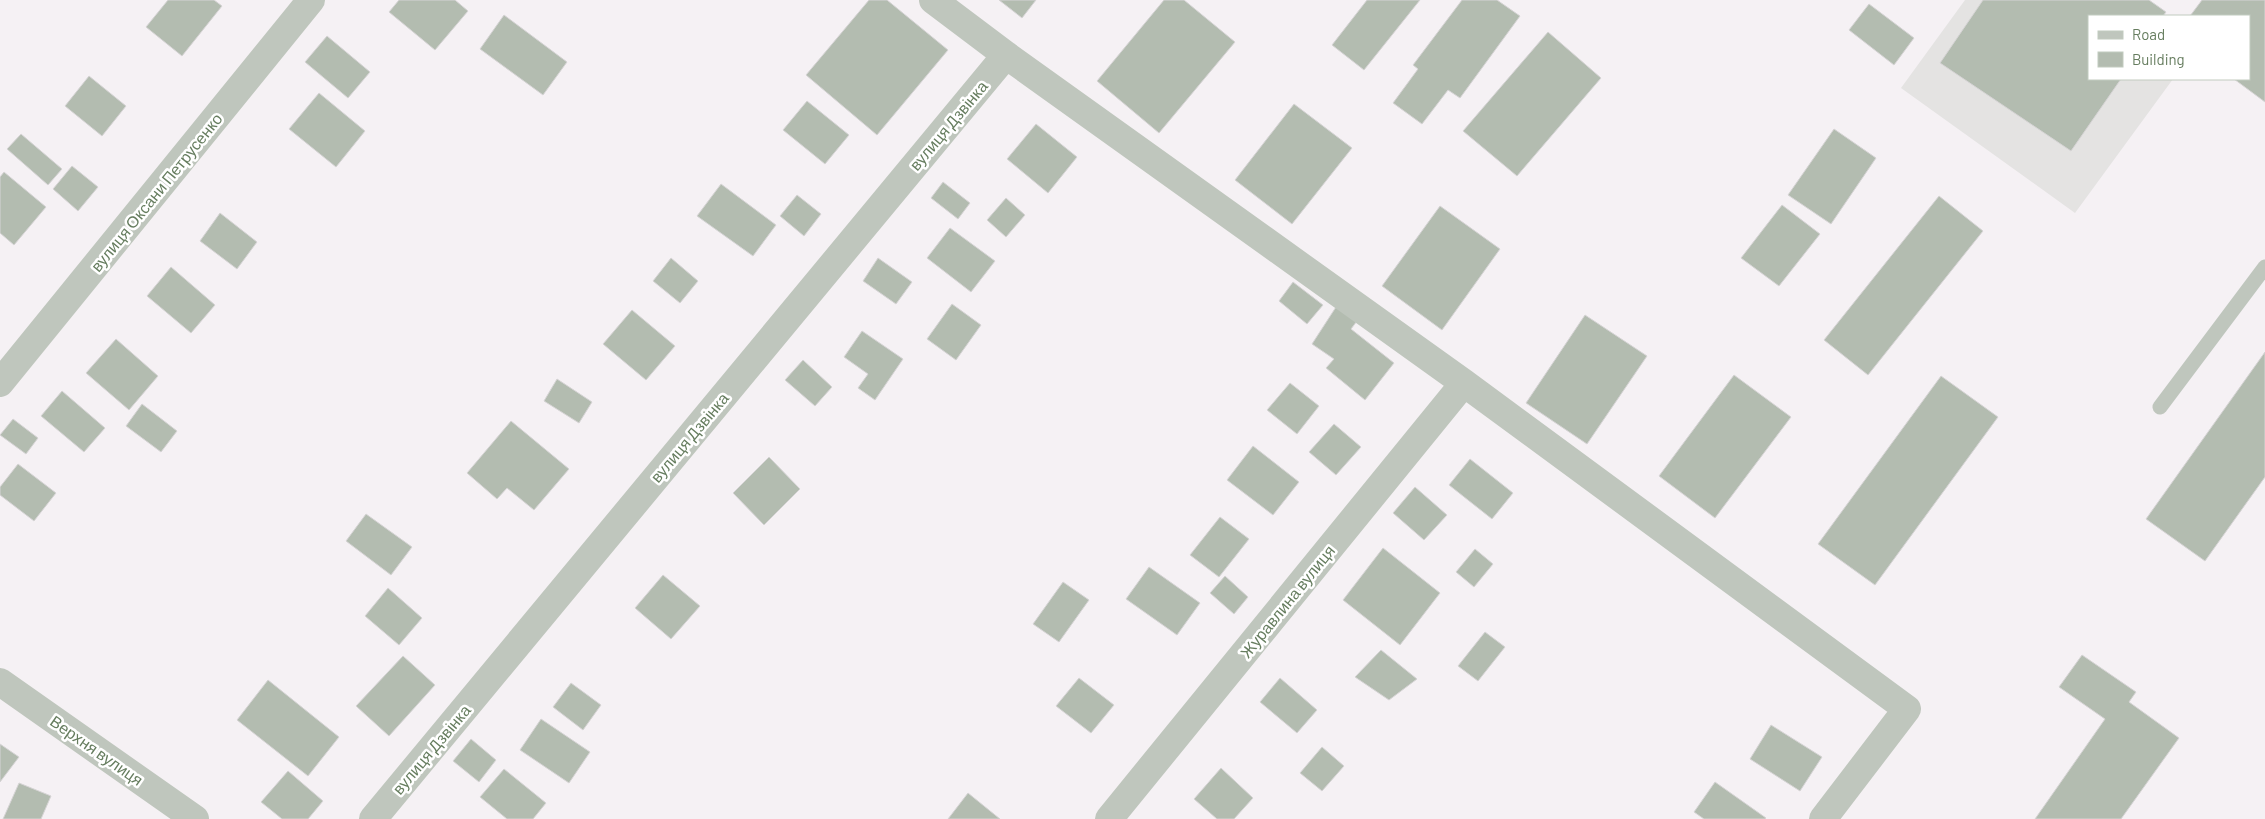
<svg xmlns="http://www.w3.org/2000/svg" width="2265" height="819" viewBox="0 0 2265 819" font-family="Barlow,sans-serif">
<style>
.built{fill:#e4e3e2}
.building{fill:#b3bcb0;stroke:#d6d4d5}
.lines{fill:none;stroke-linecap:round;stroke-linejoin:round}
.service{stroke:#bfc6bd;stroke-width:15}
.minor{stroke:#bfc6bd;stroke-width:28}
.labels{text-anchor:middle;dominant-baseline:central;stroke-width:5;stroke-linejoin:round;paint-order:stroke}
.street-label{font-size:16px;fill:#667d5f;stroke:#fff}
</style>
<rect width="100%" height="100%" fill="#f5f1f4"/>
<path class="built" d="M1965,0H2138L2161,16H2089V79H2173L2075,213L1901,88Z"/>
<path class="building" d="M168,0H214L222,6L182,56L146,27Z
M399,0H455L468,11L435,50L389,12Z
M869,0H887L948,50L877,135L806,75Z
M999,0H1036L1022,18Z
M1164,0H1184L1235,42L1159,133L1097,81Z
M1367,0H1420L1364,70L1332,45Z
M1462,0H1497L1520,16L1460,98L1448,90L1422,124L1393,103L1418,69L1413,65Z
M1983,0H2149L2166,12L2163,16H2089V79H2121L2071,151L1940,63Z
M2202,0H2265V102L2234,79H2249V16H2190Z
M1869,4L1914,38L1894,65L1849,30Z
M504,15L567,62L543,95L480,49Z
M1548,32L1601,78L1517,176L1463,131Z
M327,36L370,72L348,98L305,62Z
M89,76L126,106L102,136L65,106Z
M319,93L365,131L336,167L289,129Z
M807,101L849,135L825,164L783,130Z
M1294,104L1352,148L1292,224L1235,180Z
M1036,124L1077,157L1048,193L1007,159Z
M1834,129L1876,158L1831,224L1788,195Z
M21,134L62,169L48,185L7,149Z
M72,166L98,187L78,211L53,189Z
M4,172L46,207L14,245L0,233V177Z
M943,182L970,203L958,219L931,198Z
M721,184L776,225L753,256L697,216Z
M797,195L821,214L804,236L780,216Z
M1939,196L1983,231L1868,375L1824,340Z
M1006,198L1025,215L1006,237L987,220Z
M1782,205L1820,234L1779,286L1741,258Z
M1440,206L1500,249L1442,330L1382,286Z
M220,213L257,242L237,269L200,241Z
M950,228L995,261L971,292L927,258Z
M671,258L698,281L680,303L653,281Z
M878,258L912,282L896,304L863,281Z
M171,267L215,305L191,333L147,296Z
M1293,282L1323,305L1307,324L1279,301Z
M952,304L981,325L956,360L927,339Z
M1336,307L1357,321L1351,329L1394,363L1365,400L1326,368L1334,359L1312,344Z
M632,310L675,346L646,380L603,344Z
M1585,315L1647,356L1587,444L1526,403Z
M862,331L903,359L875,400L858,388L868,374L844,357Z
M116,339L158,376L129,410L86,373Z
M2265,352V477L2205,561L2146,519Z
M803,360L832,387L815,406L785,380Z
M1734,375L1791,417L1715,518L1659,476Z
M1941,376L1998,417L1875,585L1818,544Z
M557,379L592,402L579,423L544,401Z
M1290,383L1319,406L1297,434L1267,410Z
M62,391L105,428L84,452L41,416Z
M142,404L177,431L161,452L126,426Z
M13,419L38,438L26,454L0,435Z
M511,421L569,469L534,510L507,488L497,499L467,473Z
M1334,424L1361,447L1336,475L1309,452Z
M1253,446L1299,482L1273,515L1227,480Z
M769,457L800,489L764,525L733,493Z
M1470,459L1513,493L1492,519L1449,485Z
M18,464L56,493L34,521L0,495V487Z
M1415,487L1447,515L1424,540L1393,513Z
M366,514L412,547L391,575L346,541Z
M1220,517L1249,539L1219,577L1190,555Z
M1383,548L1440,593L1400,645L1343,600Z
M1475,549L1493,564L1474,587L1456,572Z
M1149,567L1200,603L1177,635L1126,599Z
M663,575L700,606L671,639L635,608Z
M1225,576L1248,597L1234,614L1210,593Z
M1063,582L1089,600L1059,642L1033,624Z
M388,588L422,618L399,645L365,616Z
M1485,632L1505,647L1478,681L1458,666Z
M1381,650L1417,679L1389,700L1355,677Z
M2082,655L2136,692L2129,702L2179,738L2121,819H2035L2105,719L2059,687Z
M403,656L435,685L389,736L356,706Z
M1079,678L1114,705L1091,733L1056,706Z
M1280,678L1317,710L1297,733L1260,702Z
M268,680L339,737L308,776L237,720Z
M571,683L601,705L583,730L553,707Z
M541,719L590,752L569,783L520,750Z
M1771,725L1822,757L1800,791L1750,759Z
M471,739L496,760L479,782L453,761Z
M0,744L19,757L0,782Z
M1322,747L1344,766L1322,791L1300,773Z
M1221,768L1253,798L1234,819H1217L1194,799Z
M504,769L546,803L533,819H507L480,797Z
M288,771L323,801L308,819H282L261,802Z
M1715,782L1766,818L1765,819H1704L1694,812Z
M19,783L51,796L41,819H3Z
M968,793L1000,819H948Z"/>
<g class="lines">
<path class="service" d="M2160,407L2265,267"/>
<path class="minor" d="M933,0L1006,55L1464,383L1907,709L1823,819
M0,383L311,0
M0,682L195,819
M373,819L1006,55
M1109,819L1464,383"/>
</g>
<g class="labels">
<g class="street-label">
<text transform="translate(948 125) rotate(-50)">вулиця Дзвінка</text>
<text transform="translate(156 192) rotate(-51)">вулиця Оксани Петрусенко</text>
<text transform="translate(689 437) rotate(-50)">вулиця Дзвінка</text>
<text transform="translate(1287 601) rotate(-51)">Журавлина вулиця</text>
<text transform="translate(431 749) rotate(-50)">вулиця Дзвінка</text>
<text transform="translate(97 750) rotate(35)">Верхня вулиця</text>
</g>
</g>
<rect x="2088" y="15" width="162" height="65" fill="#ffffff" stroke="#c2cbbf"/>
<rect x="2098" y="31" width="25" height="8" fill="#bfc6bd" stroke="#c2cbbf"/>
<text x="2132" y="40" font-size="15" fill="#667d5f">Road</text>
<rect x="2098" y="52" width="25" height="15" fill="#b3bcb0" stroke="#c2cbbf"/>
<text x="2132" y="65" font-size="15" fill="#667d5f">Building</text>
</svg>
